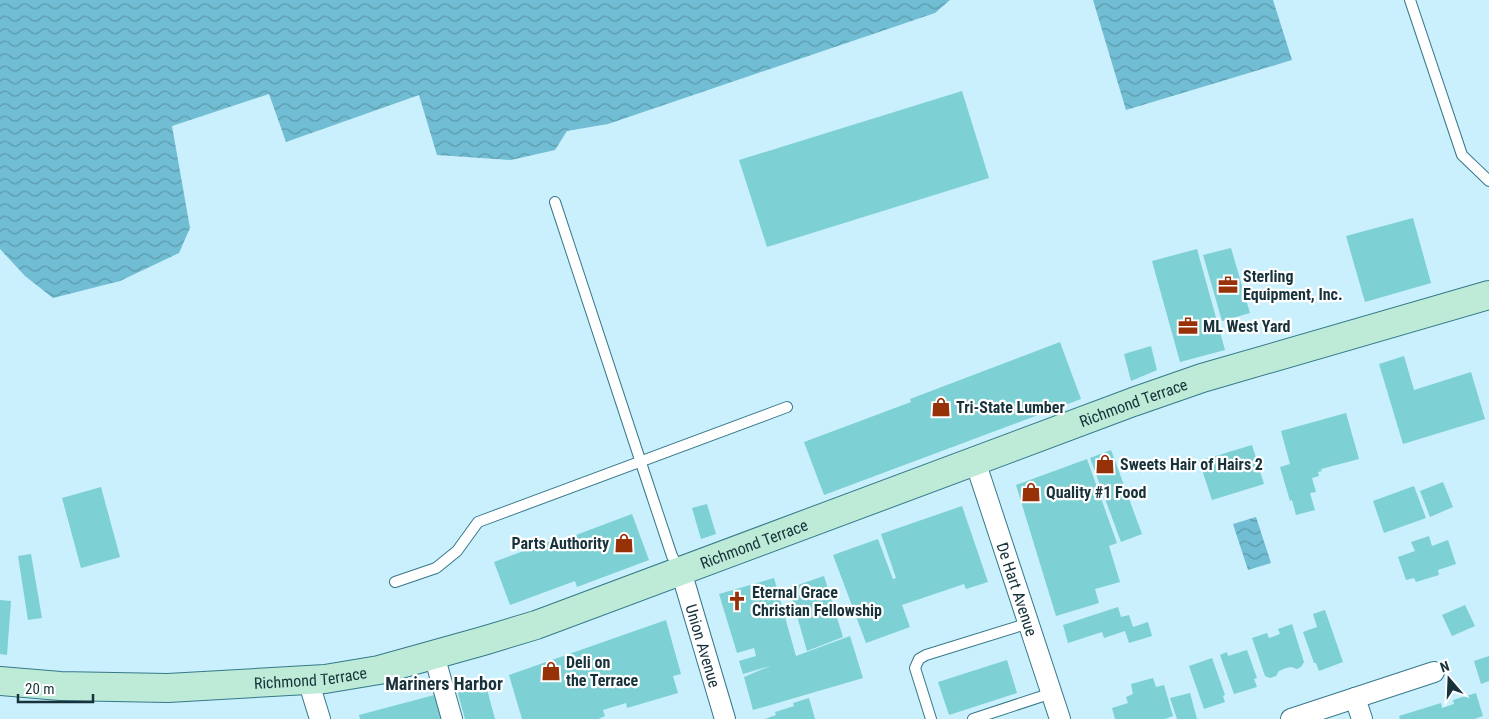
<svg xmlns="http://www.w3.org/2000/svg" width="1489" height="719" viewBox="0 0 1489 719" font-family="'Roboto Condensed',sans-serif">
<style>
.water{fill:url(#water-waves)}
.building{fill:#7dd0d3}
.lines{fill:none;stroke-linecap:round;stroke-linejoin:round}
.service-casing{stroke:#36788a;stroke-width:12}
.minor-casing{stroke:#36788a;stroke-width:22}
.secondary-casing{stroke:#36788a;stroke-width:30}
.service{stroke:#fff;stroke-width:10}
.minor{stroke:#fff;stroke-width:20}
.secondary{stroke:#bdebd7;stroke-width:28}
.labels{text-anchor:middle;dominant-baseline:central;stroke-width:4.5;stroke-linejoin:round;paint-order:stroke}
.poi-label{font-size:16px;font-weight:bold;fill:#17323a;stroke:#fff;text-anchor:start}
.street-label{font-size:16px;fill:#17323a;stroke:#fff}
.neighbourhood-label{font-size:18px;font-weight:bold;fill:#17323a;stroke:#fff}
</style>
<defs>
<pattern id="water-waves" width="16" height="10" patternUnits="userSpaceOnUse" patternTransform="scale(1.25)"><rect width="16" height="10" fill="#71bdd3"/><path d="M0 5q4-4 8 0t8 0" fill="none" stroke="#5c9aac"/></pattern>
</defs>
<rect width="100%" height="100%" fill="#c9f0fc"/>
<path class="water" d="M0,0H950L935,13L608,124L567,131L555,150L511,160L437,155L419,95L286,142L269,94L172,126L190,228L179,253L120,281L53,298L25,276L0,249Z
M1093,0H1273L1292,60L1126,110Z
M1256,517L1271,563L1248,570L1233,524Z"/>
<path class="building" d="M962,91L989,178L767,247L739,160Z
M1413,218L1431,283L1365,302L1346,236Z
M1231,248L1250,313L1222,321L1203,255Z
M1197,249L1225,350L1180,362L1152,261Z
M1060,342L1081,399L824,495L804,442L911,402L910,399Z
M1151,346L1157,370L1131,381L1124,354Z
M1404,356L1414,390L1471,372L1485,419L1403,444L1379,364Z
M1346,413L1359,459L1321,469L1322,471L1318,472L1319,476L1312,478L1316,492L1310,493L1315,510L1296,515L1292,500L1290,501L1280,467L1290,464L1281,431Z
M1252,445L1264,484L1212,500L1199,461Z
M1111,450L1142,534L1121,542L1090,458Z
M1087,459L1117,543L1109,546L1120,582L1095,589L1099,603L1056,616L1016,485Z
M1443,482L1453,507L1430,517L1420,491Z
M1414,486L1426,518L1384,533L1373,501Z
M101,487L120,557L81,568L62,498Z
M707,504L716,534L701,539L692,508Z
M962,506L988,582L966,589L964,584L902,605L910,627L866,643L833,555L878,539L897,590L893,579L896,578L881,534Z
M632,514L649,560L577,587L575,581L510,605L494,562L559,538L560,541Z
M1429,536L1432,546L1448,540L1456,564L1438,570L1439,575L1416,582L1414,578L1406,580L1398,557L1415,551L1411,542Z
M31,554L42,618L28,620L18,556Z
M824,576L843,637L807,651L789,588Z
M774,578L796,656L850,636L863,678L753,710L744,677L770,666L743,674L739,661L756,656L754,648L737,653L719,594Z
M0,600L11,601L7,655L0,654Z
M1465,605L1475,626L1452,636L1442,615Z
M1118,607L1121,617L1129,615L1133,627L1148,622L1152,636L1129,643L1125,631L1104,638L1102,632L1068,643L1063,625Z
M1325,610L1343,662L1319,671L1316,663H1314L1303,632L1317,627L1313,614Z
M666,620L681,674L673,676L678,693L627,708L626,703L603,710L605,716L598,719H522L509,675Z
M1292,624L1304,662L1301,667L1297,669L1291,667L1286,668L1279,671L1276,676L1270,678L1265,676L1252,638L1267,633L1269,638L1280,634L1278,629Z
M1247,650L1257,678L1254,679L1257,687L1234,694L1220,655L1227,652L1228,656Z
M1489,656V681L1481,684L1474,661Z
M1212,658L1225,695L1223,696L1225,702L1204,709L1189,666Z
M1007,660L1017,693L949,715L938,682Z
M1153,678L1156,687L1164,685L1173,716L1165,719H1115L1112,708L1128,703L1126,697L1133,694L1131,684Z
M485,682L495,719H465L458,694L461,689Z
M1190,693L1197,719H1177L1170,698Z
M1476,693L1483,716L1474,719H1400L1399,716L1441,703L1442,708L1454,704L1453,700Z
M438,694L445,719H360L359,715Z
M809,698L815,719H765L776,715L775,712L794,706L793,703Z"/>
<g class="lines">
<defs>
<path id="service" d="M1410,0L1462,155L1489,181
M555,202L651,493L672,556L680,570
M395,582L436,568L457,551L478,522L787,407
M931,719L915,668L919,659L926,655L1029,623
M973,719L1052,693"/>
<g id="minor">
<path id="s1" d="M975,461L1060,719"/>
<path id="s2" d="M681,571L725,719"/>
<path d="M434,655L452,719"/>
<path d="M308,680L320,719"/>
<path d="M1355,698L1362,719"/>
<path d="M1291,719L1434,672"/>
</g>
<g id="secondary">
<path id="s3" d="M0,681L60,686L168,688L325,679L379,670L483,641L536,625L1133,402L1202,378L1489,295"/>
</g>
</defs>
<use href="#service" class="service-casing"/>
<use href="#minor" class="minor-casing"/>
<use href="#secondary" class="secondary-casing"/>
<use href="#service" class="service"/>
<use href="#minor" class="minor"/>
<use href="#secondary" class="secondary"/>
</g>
<defs>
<symbol id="office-bare" viewBox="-9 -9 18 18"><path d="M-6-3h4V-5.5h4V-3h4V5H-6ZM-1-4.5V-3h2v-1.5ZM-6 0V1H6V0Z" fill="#973108" stroke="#fff" stroke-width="2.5" paint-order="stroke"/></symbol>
<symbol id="shop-bare" viewBox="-9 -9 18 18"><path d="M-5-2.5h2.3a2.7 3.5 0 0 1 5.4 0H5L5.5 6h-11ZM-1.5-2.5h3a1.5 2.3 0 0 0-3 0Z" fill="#973108" stroke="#fff" stroke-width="2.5" paint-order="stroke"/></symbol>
<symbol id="church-bare" viewBox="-9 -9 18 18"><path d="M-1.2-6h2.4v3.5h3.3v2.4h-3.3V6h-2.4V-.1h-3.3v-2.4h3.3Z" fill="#973108" stroke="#fff" stroke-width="2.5" paint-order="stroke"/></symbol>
</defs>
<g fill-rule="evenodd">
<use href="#office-bare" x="1214" y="271" width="28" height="28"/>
<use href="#office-bare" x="1174" y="312" width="28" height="28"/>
<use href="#shop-bare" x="927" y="393" width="28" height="28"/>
<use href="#shop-bare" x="1091" y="450" width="28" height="28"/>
<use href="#shop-bare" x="1017" y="478" width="28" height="28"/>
<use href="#shop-bare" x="610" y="529" width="28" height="28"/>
<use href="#church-bare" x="723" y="587" width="28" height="28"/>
<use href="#shop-bare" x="537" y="657" width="28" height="28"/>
</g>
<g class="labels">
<g class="poi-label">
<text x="1243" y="276">Sterling<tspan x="1243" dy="18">Equipment, Inc.</tspan></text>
<text x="1203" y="326">ML West Yard</text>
<text x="956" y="407">Tri-State Lumber</text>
<text x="1120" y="464">Sweets Hair of Hairs 2</text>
<text x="1046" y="492">Quality #1 Food</text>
<text x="609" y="543" text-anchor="end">Parts Authority</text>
<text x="752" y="592">Eternal Grace<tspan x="752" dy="18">Christian Fellowship</tspan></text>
<text x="566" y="662">Deli on<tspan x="566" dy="18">the Terrace</tspan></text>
</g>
<g class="street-label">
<text stroke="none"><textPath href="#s3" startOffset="1181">Richmond Terrace</textPath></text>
<text stroke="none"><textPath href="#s3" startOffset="776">Richmond Terrace</textPath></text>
<text stroke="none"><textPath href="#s1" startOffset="135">De Hart Avenue</textPath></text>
<text stroke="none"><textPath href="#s2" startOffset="78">Union Avenue</textPath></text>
<text stroke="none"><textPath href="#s3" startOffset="311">Richmond Terrace</textPath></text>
</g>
<g class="neighbourhood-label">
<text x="444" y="683">Mariners Harbor</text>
</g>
</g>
<g transform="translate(1449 679) rotate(341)" stroke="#ffffff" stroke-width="4" paint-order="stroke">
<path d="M0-4L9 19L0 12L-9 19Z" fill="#17323a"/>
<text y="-8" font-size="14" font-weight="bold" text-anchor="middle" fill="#17323a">N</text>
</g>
<path d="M18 694v8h75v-8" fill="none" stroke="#17323a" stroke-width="2.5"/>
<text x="25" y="694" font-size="15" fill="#17323a" stroke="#ffffff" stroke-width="4" paint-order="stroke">20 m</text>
</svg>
